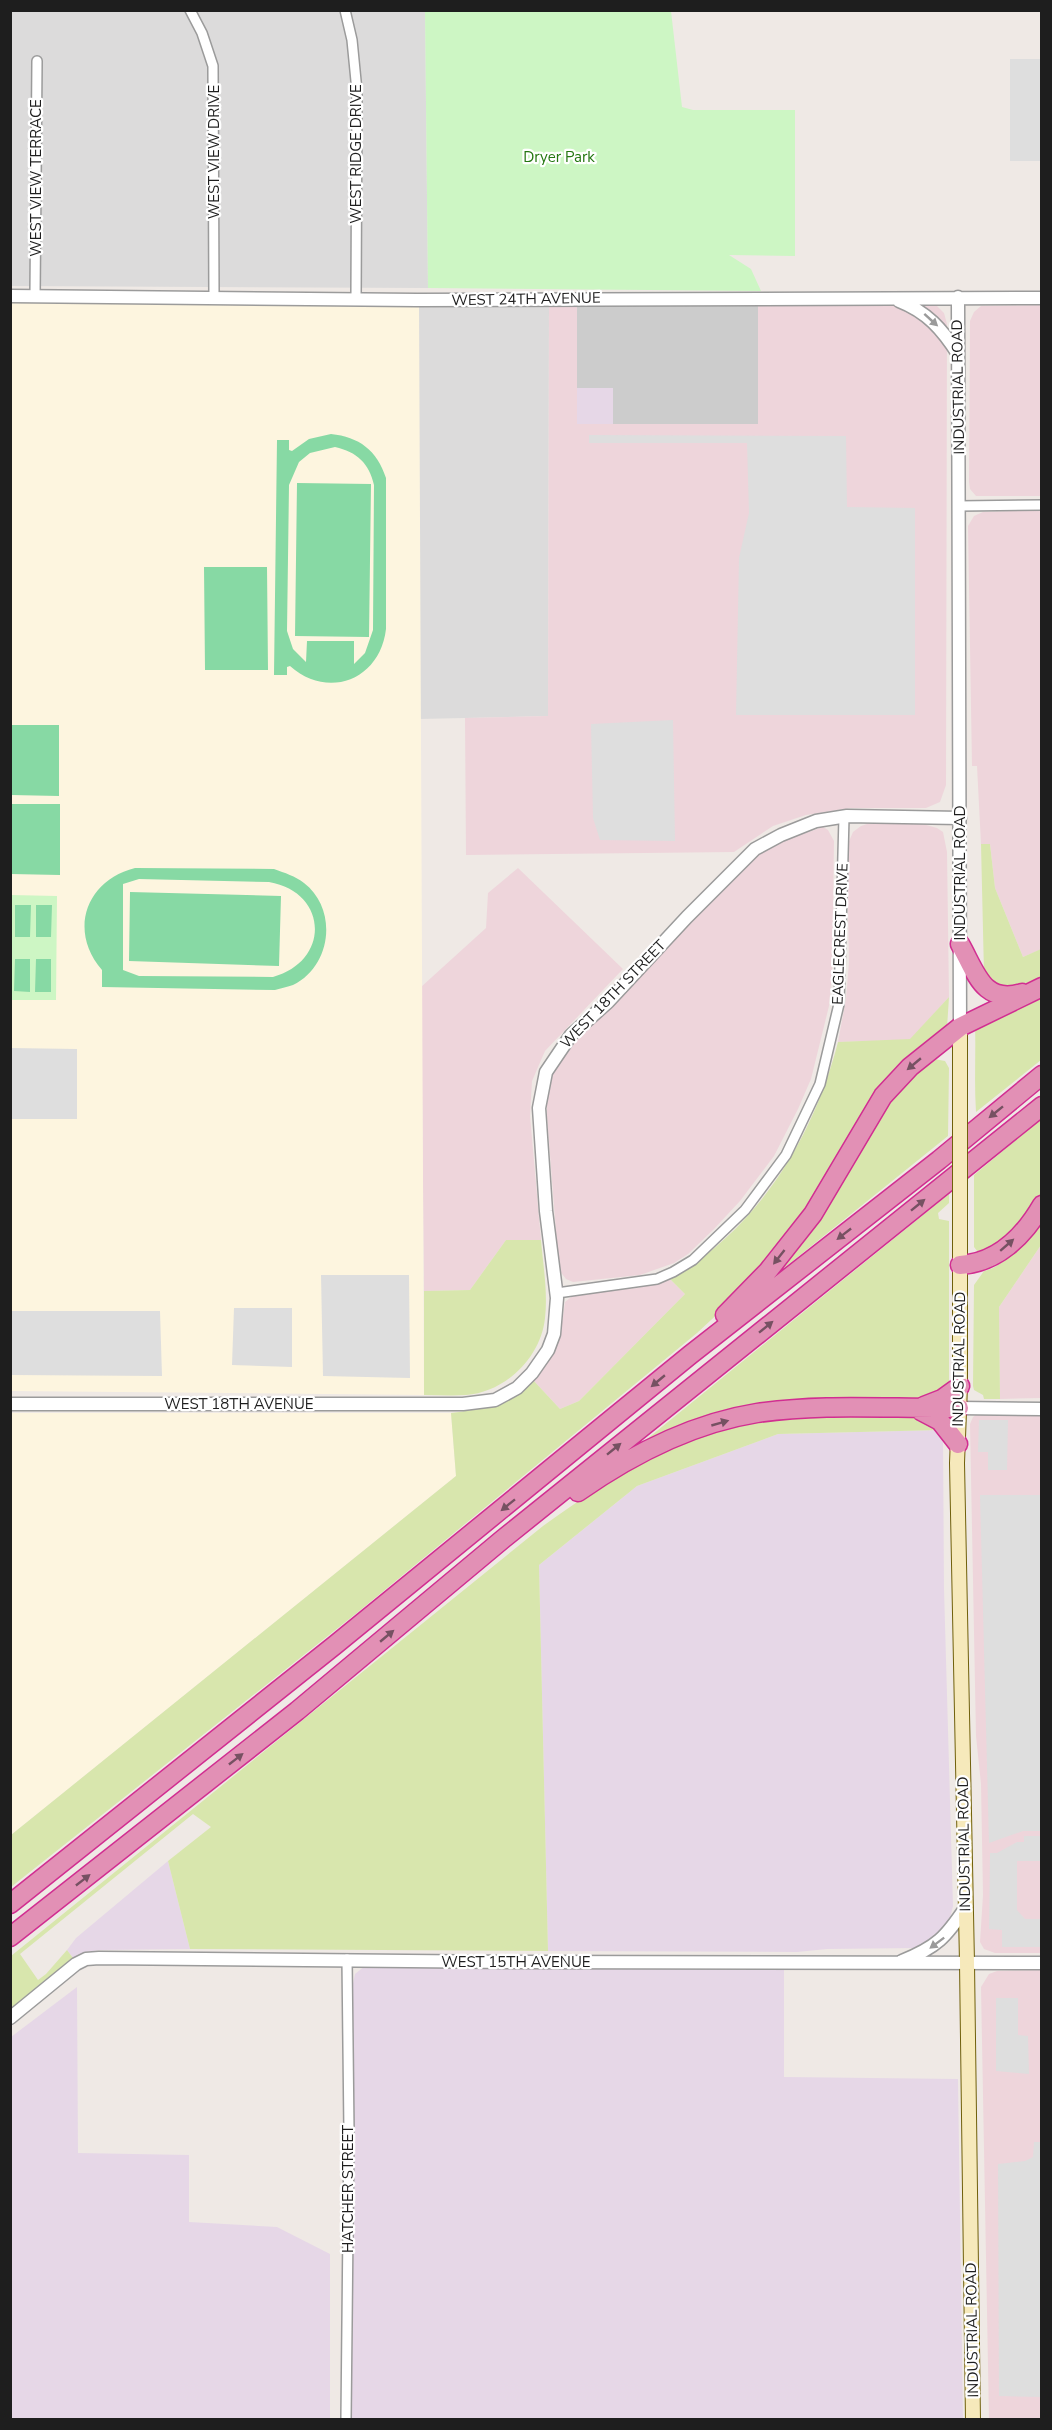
<svg xmlns="http://www.w3.org/2000/svg" width="1052" height="2430" viewBox="0 0 1052 2430" font-family="'Nunito Sans',sans-serif">
<style>
.residential{fill:#dcdbdb}
.commercial{fill:#eed5db}
.industrial{fill:#e6d7e7}
.education{fill:#fdf5df}
.religious{fill:#ccc}
.grass{fill:#d8e6ad}
.park{fill:#cdf6c4}
.pitch{fill:#87d9a4;fill-rule:evenodd}
.parking{fill:#dedede}
.lines{fill:none;stroke-linecap:round;stroke-linejoin:round}
.minor-casing{stroke:#9b9b9b;stroke-width:12}
.tertiary-casing{stroke:#9b9b9b;stroke-width:15}
.secondary-casing{stroke:#70600b;stroke-width:16}
.motorway-casing{stroke:#d12e91;stroke-width:21}
.minor{stroke:#fff;stroke-width:9}
.tertiary{stroke:#fff;stroke-width:12}
.secondary{stroke:#f6e9bb;stroke-width:14}
.motorway{stroke:#e290b5;stroke-width:18}
.secondary-bridge-casing{stroke:#70600b;stroke-width:16;stroke-linecap:butt}
.secondary-bridge{stroke:#f6e9bb;stroke-width:14}
.oneway{fill:#9a9a9a}
.oneway2{fill:#765162}
.labels{text-anchor:middle;dominant-baseline:central;stroke-width:4.5;stroke-linejoin:round;paint-order:stroke}
.street-label{font-size:15px;fill:#1e1e1e;stroke:#fff}
.park-label{font-size:15px;fill:#247711;stroke:#fff}
</style>
<rect width="100%" height="100%" fill="#efe9e5"/>
<path class="residential" d="M11,11H425L428,288L11,286Z
M549,303L548,716L419,719V304Z"/>
<path class="commercial" d="M549,303L577,304L578,424L758,304H931L937,306L944,313L947,324L946,785L940,802L926,808H850L806,815L773,826L734,852L466,855L465,718L548,716Z
M1041,305V496H976L970,489L969,482L970,321L974,312L981,306Z
M1041,510L1042,949L1023,957L995,888L990,844H981L977,766H972L968,526L974,516L983,512Z
M867,824H923L937,828L943,832L947,852L949,997L910,1040L838,1042L846,999L849,962L847,846L853,832L861,826Z
M823,827L828,830L834,841L832,972L829,1006L811,1079L798,1109L774,1156L740,1201L714,1229L688,1254L674,1263L640,1275L573,1282L566,1279L559,1270L547,1116V1092L554,1071L574,1043L752,859L780,842Z
M518,868L623,969L545,1051L532,1081L530,1116L541,1240H506L470,1290L424,1291L421,987L486,928L488,893Z
M1041,1245V1398L1000,1399L999,1307Z
M670,1279L685,1294L579,1401L560,1409L533,1380L544,1368L556,1344L561,1330L565,1302L575,1294L638,1288Z
M1041,1412V1953H995L984,1949L980,1942L983,1895L981,1784L976,1736L970,1424L973,1417L979,1413Z
M1041,1970V2419H989L981,1987L989,1974L997,1971Z"/>
<path class="industrial" d="M577,388H613V424H577Z
M941,1430L943,1439L944,1589L953,1906L948,1926L944,1932L918,1948L827,1949L797,1952L548,1951L539,1565L637,1486L778,1434Z
M168,1861L190,1949L100,1950L85,1952L73,1958L67,1950L76,1938Z
M365,1966L784,1970V2077L958,2079L963,2419L349,2420L352,1988L355,1974Z
M77,1987L78,2153L189,2155V2222L277,2227L330,2254V2419H11V2037Z"/>
<path class="education" d="M11,301L419,304L424,1395L11,1391Z
M11,1413H451L456,1476L11,1835Z"/>
<path class="religious" d="M577,304H758V424H613V388H577Z"/>
<path class="grass" d="M981,844H990L995,888L1023,957L1041,949V977L1015,988L1001,989L984,974Z
M1041,993V1060L976,1112C974,1083 976,1054 975,1024Z
M949,997L947,1028L805,1216L738,1295L697,1333L358,1612L11,1887V1835L456,1476L451,1413C483,1410 508,1401 533,1380L560,1409L579,1401L685,1294L670,1279C758,1228 813,1139 838,1042L910,1039Z
M934,1059L945,1061L949,1068L948,1136L779,1272L776,1269L895,1089Z
M1041,1119V1197L999,1248L978,1252L974,1247V1175Z
M949,1194V1203L938,1213L939,1219L949,1221V1386L946,1390L916,1400L829,1401L650,1443L647,1439Z
M1041,1222V1245L999,1307L1000,1399H984L983,1395L974,1390L973,1386L974,1285L984,1271C1004,1268 1028,1236 1041,1222Z
M506,1240H541C543,1265 548,1292 545,1318C541,1357 506,1392 466,1395C452,1396 438,1395 424,1395V1291L470,1290Z
M916,1414L941,1430L778,1434L637,1486L539,1565L548,1951L190,1949L168,1861L211,1827L193,1814L20,1954L38,1980L46,1974L67,1950L73,1958L11,2009V1956L543,1526C611,1477 688,1426 774,1418C821,1413 869,1415 916,1414Z"/>
<path class="park" d="M425,11H671L682,107L693,110H795V256L729,255L751,269L761,291L428,288Z
M11,895L57,896L56,1000H11Z"/>
<path class="pitch" d="M331,434C359,437 377,450 386,478V629C380,680 328,700 290,666L287,667V675H274L277,440H289V450L292,451L309,439ZM335,447C357,452 369,463 374,485L373,630L365,653L354,664V641H307L306,662L293,649L287,631L289,485L299,462L310,453Z
M297,483L371,484L369,637L295,636Z
M204,567H267L268,670H205Z
M11,725H59V796L11,795Z
M11,804H60V875L11,874Z
M135,868L274,869C285,873 295,876 304,883C338,909 332,966 293,985C288,987 281,988 275,990L102,987V970C68,931 86,880 135,868ZM139,879L269,882C328,892 331,961 273,977L139,976L123,970V884Z
M130,892L281,896L279,966L129,961Z
M15,905H31L30,937H15Z
M36,905H52L51,937H36Z
M15,959H30V992L14,991Z
M36,959H51V992H35Z"/>
<path class="parking" d="M1010,59H1041V161H1010Z
M589,435L846,436L847,507L915,508V715H736L739,558L749,513L747,443H589Z
M673,720L675,841L600,840L593,818L591,724Z
M11,1048L77,1049V1119H11Z
M321,1275H409L410,1378L323,1376Z
M234,1308H292V1367L232,1365Z
M11,1311H160L162,1376L11,1375Z
M979,1420H1008L1007,1470H988V1452H978Z
M980,1495H1042L1041,1831H1023L989,1843Z
M1024,1836H1041V1861H1017V1910L1025,1919H1041V1947H1002V1930L989,1929L990,1853H997L1017,1842H1024Z
M996,1998H1018V2035L1028,2036L1029,2074L996,2071Z
M1034,2142H1042L1041,2397L999,2396L998,2164L1025,2161L1033,2157Z"/>
<g class="lines">
<defs>
<path id="minor" d="M190,10L202,33L213,66L214,298
M345,10L352,40L357,91L356,299
M35,296L37,61
M959,506L1042,505
M557,1293L657,1279L673,1272L693,1260L745,1210L786,1155L820,1084L839,1004L844,817
M346,2420L349,2132L347,1959"/>
<path id="tertiary" d="M10,296L417,300L1042,298
M958,297L960,1027
M899,301C927,312 942,329 958,354
M10,1404H463L495,1400L517,1388L532,1373L548,1350L554,1334L557,1298L546,1211L539,1108L546,1072L571,1035L608,1002L687,917L755,849L781,835L816,821L847,816L960,818
M959,1408L1042,1409
M902,1961C937,1947 946,1937 966,1907
M10,2018L76,1964L86,1959L99,1958L513,1962L1042,1963"/>
<path id="secondary" d="M960,1100V1027
M960,1215V1386L957,1463L967,1963L973,2420"/>
<path id="motorway" d="M960,944C976,972 983,1005 1022,993
M960,1265C997,1263 1024,1236 1042,1205
M725,1315L768,1271L813,1214L883,1096L910,1067L960,1027L1042,987
M924,1406L942,1399L960,1386
M921,1411L940,1421L958,1444
M578,1492C631,1455 694,1423 757,1413C823,1403 892,1409 959,1408
M10,1904L335,1645L690,1355L939,1160L1042,1075
M10,1937L297,1711L503,1539L1042,1106"/>
</defs>
<use href="#minor" class="minor-casing"/>
<use href="#tertiary" class="tertiary-casing"/>
<use href="#secondary" class="secondary-casing"/>
<use href="#motorway" class="motorway-casing"/>
<use href="#minor" class="minor"/>
<use href="#tertiary" class="tertiary"/>
<use href="#secondary" class="secondary"/>
<use href="#motorway" class="motorway"/>
<defs>
<path id="secondary-bridge" d="M960,1100V1215"/>
</defs>
<use href="#secondary-bridge" class="secondary-bridge-casing"/>
<use href="#secondary-bridge" class="secondary-bridge"/>
</g>
<defs><path id="oneway-solid" d="M-6-.8H1V-3.2L6.5 0L1 3.2V.8H-6Z" transform="scale(1.5)"/></defs>
<g class="oneway">
<use href="#oneway-solid" transform="translate(931 320) rotate(42)"/>
<use href="#oneway-solid" transform="translate(937 1943) rotate(143)"/>
</g>
<g class="oneway2">
<use href="#oneway-solid" transform="translate(914 1064) rotate(140)"/>
<use href="#oneway-solid" transform="translate(996 1112) rotate(141)"/>
<use href="#oneway-solid" transform="translate(918 1205) rotate(-39)"/>
<use href="#oneway-solid" transform="translate(844 1234) rotate(142)"/>
<use href="#oneway-solid" transform="translate(1007 1245) rotate(-41)"/>
<use href="#oneway-solid" transform="translate(779 1257) rotate(128)"/>
<use href="#oneway-solid" transform="translate(766 1327) rotate(-39)"/>
<use href="#oneway-solid" transform="translate(658 1381) rotate(140)"/>
<use href="#oneway-solid" transform="translate(720 1423) rotate(-16)"/>
<use href="#oneway-solid" transform="translate(614 1449) rotate(-39)"/>
<use href="#oneway-solid" transform="translate(508 1505) rotate(141)"/>
<use href="#oneway-solid" transform="translate(387 1636) rotate(-40)"/>
<use href="#oneway-solid" transform="translate(236 1759) rotate(-38)"/>
<use href="#oneway-solid" transform="translate(83 1880) rotate(-38)"/>
</g>
<g class="labels">
<g class="street-label">
<text transform="translate(214 152) rotate(-90)">WEST VIEW DRIVE</text>
<text transform="translate(356 154) rotate(-90)">WEST RIDGE DRIVE</text>
<text transform="translate(36 178) rotate(-90)">WEST VIEW TERRACE</text>
<text transform="translate(526 299) rotate(-1)">WEST 24TH AVENUE</text>
<text transform="translate(958 387) rotate(-91)">INDUSTRIAL ROAD</text>
<text transform="translate(960 873) rotate(-90)">INDUSTRIAL ROAD</text>
<text transform="translate(840 934) rotate(-88)">EAGLECREST DRIVE</text>
<text transform="translate(613 994) rotate(-46)">WEST 18TH STREET</text>
<text transform="translate(959 1359) rotate(-89)">INDUSTRIAL ROAD</text>
<text x="239" y="1404">WEST 18TH AVENUE</text>
<text transform="translate(964 1844) rotate(-91)">INDUSTRIAL ROAD</text>
<text x="516" y="1962">WEST 15TH AVENUE</text>
<text transform="translate(348 2189) rotate(-90)">HATCHER STREET</text>
<text transform="translate(972 2330) rotate(-91)">INDUSTRIAL ROAD</text>
</g>
<g class="park-label">
<text x="559" y="157">Dryer Park</text>
</g>
</g>
<rect width="1052" height="2430" fill="none" stroke="#1e1e1e" stroke-width="24"/>
</svg>
